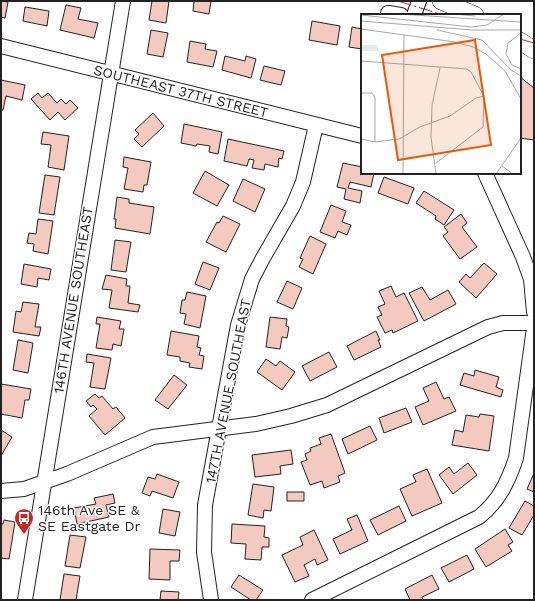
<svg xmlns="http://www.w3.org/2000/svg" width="535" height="601" viewBox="0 0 535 601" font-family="'Work Sans',sans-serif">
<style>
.building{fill:#f3c9c0;stroke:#222}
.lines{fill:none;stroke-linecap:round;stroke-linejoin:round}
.minor-casing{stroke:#222;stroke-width:16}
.major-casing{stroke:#222;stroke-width:18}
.minor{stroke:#fff;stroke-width:14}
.major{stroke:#fff;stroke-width:17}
.power{stroke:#c62828;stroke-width:1;stroke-dasharray:14 3 2 3;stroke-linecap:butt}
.labels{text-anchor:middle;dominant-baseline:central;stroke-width:3;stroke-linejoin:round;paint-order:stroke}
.street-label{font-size:14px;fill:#222;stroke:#fff}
.poi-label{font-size:14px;fill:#222;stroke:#fff;text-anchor:start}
.inset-road{fill:none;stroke:#a7a7a7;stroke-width:1}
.view{fill:#e8590c;fill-opacity:0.15;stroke:#e8590c;stroke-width:2}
.inset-edge{fill:none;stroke:#222;stroke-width:2}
</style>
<rect width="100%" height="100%" fill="#fff"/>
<path class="building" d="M1,1L8,2L5,18L1,17Z
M152,1H169L166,23L149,20Z
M194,1H211L209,14L193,11Z
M66,5L81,8L78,19L98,23L94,38L60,30Z
M25,7L49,11L47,26L23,21Z
M312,21L340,26L337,45L309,40Z
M352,27L362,29V49L349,47Z
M151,30L168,33L163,57L147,54Z
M190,41L206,44L205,49L217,51L213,67L187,62Z
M225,56L245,61L246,56L256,59L251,78L222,70Z
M264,66L285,71L281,85L260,80Z
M520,77L534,88V140L520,138Z
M1,80L25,85L22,100L6,96L3,110H1Z
M38,93L42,98L48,93L57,103L61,99L66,104L70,100L78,108L65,120L58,112L50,120L31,99Z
M153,113L164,126L142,147L134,139L139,134L135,130Z
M184,124L222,132L218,154L209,152L210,146L197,144L196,146L181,143Z
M43,132L69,136L64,170L48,167L51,145L41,144Z
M228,139L284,151L282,159L279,158L278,167L265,164L264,170L252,168L254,160L249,159L247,166L224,161Z
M124,157L151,162L147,185H144L143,192L124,189L128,168L123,167Z
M343,163L362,167V173H374L371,187L350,182L348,188L362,191L360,203L344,199L346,189L337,187Z
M205,171L229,185L217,206L193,193Z
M45,175L60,177L54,215L39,213Z
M384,177L414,188L408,204L378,193Z
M243,179L265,189L255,212L233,201Z
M424,191L454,210L444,225L435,219L436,216L416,203Z
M117,197L129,199V203L154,207L150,234L115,228L116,219H114Z
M331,205L346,211L342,222L351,225L347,235L338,231L335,238L320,232Z
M461,214L467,223L462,227L477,247L460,259L443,236L448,232L444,227Z
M223,216L240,224L226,252L206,242L217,222L219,223Z
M38,219L53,221L48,254L33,251L34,244L27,243L29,233L36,234Z
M310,236L326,244L313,274L299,267L303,259L300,258Z
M115,240L131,242L126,272L111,270Z
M203,262L219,268L210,290L195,284Z
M484,263L497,274L476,298L459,282L466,274L470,278Z
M24,264L51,269L49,280L38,278L37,287L21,284Z
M106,275L127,279L126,286H130L128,303L140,305L138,312L109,308L112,290L102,289Z
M287,281L302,288L293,309L277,302Z
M391,286L396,297L404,293L418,321L393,333L392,330L385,333L377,317L382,315L378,307L385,304L379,291Z
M422,287L430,300L448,290L456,304L424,321L409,293Z
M187,292L206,296L200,328L184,324L186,314L180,313L182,300H185Z
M23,302L39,304L35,327H41L39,336L13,332L16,311L21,312Z
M97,317L121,321L119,329H124L121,346L113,344L112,350L96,348L100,324H96Z
M270,317L287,319L286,326L289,327L287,338L282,337L280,349L266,347Z
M171,331L199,336L197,347L201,348L199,355L204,356L202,369L189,367L190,363L180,361V357L167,355Z
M376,331L380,340H378L381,347L354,360L347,346Z
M18,340L33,343L28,373L13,370Z
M329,352L337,367L310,381L302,366Z
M87,354L111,358L105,389L90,387L94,363L86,362Z
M266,359L276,366L280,361L295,372L282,390L257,372Z
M475,370L499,377L496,387L503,390L501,397L460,385L464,373L474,376Z
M174,375L187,385L168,409L155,400Z
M436,382L444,399L449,397L456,411L423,425L415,407L429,401L423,388Z
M1,384L31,389L29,400H25L22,418L1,414Z
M95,394L99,398L102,396L113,409L116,407L125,418L105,435L89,416L97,409L93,405L91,407L86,401Z
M406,408L412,422L384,433L379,418Z
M480,414L494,416L489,451L452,445L455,430L463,432L466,415L479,417Z
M370,426L377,440L348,454L342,439Z
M1,430L12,437L1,456Z
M331,434L345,473L338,476L340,482L324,488L322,481L310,485L301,462L307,460L305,454L311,451L310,448L321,444L319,438Z
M291,450L293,464L280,466L281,474L255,477L252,455Z
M468,463L477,475L453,494L439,475L449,467L454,474Z
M427,469L442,503L412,516L400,489L416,482L413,475Z
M534,473V492L527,489Z
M157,474L179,482L173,498L152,491L150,496L142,493L148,477L155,479Z
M253,484L274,487L271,511L264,510L263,518L248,515Z
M287,492H304V501H287Z
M113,494L115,503L106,505L109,517L77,524L74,508L96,504L94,498Z
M525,501L534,506V515L522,535L509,528Z
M399,506L406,521L378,535L370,520Z
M163,509L180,512L175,536L159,533Z
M357,515L368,541L340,554L333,539L352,530L347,519Z
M4,520L15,522L9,559L1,558V524H3Z
M232,524L265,526L264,537L269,538V547H262L261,560L245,559L246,544L231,543Z
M505,529L513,542L508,545L512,551L486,567L475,549Z
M314,530L328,560L317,565L315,559L304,565L309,576L295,582L282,555L303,545L300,537Z
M70,535L86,537L80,568L65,566Z
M150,549L180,550L179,561H170V580L149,579Z
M467,555L474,569L449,582L441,568Z
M64,574L80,576L76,600H60Z
M239,575L263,590L256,600H251L231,587Z
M432,575L439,589L422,597L423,600H410L405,589Z
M161,591L179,592L178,600H160Z"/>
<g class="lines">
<defs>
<path id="minor" d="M388,13L401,15
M414,15L419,1
M1,46L362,136
M485,173L523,257L531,279L534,312
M1,491L24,489L67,474L153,437L256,424L291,416L327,405L488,327L503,323H534
M25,600L123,1
M211,600L204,552L205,505L238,325L252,279L263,258L293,206L303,182L316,125
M312,600L479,517C499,501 508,482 516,458L534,328"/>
<path id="major" d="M441,1L475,15
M520,41L534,50"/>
</defs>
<use href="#minor" class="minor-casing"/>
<use href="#major" class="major-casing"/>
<use href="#minor" class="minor"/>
<use href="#major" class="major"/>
<path class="power" d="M398,1L443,15
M520,39L534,43"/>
</g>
<defs>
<symbol id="bus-pin" viewBox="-11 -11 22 30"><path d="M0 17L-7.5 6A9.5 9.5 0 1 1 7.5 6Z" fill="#c62828" stroke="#fff"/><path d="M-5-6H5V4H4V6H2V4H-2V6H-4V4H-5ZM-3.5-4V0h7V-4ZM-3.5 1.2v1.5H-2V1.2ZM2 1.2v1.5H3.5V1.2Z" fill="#fff"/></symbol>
</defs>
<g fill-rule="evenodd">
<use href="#bus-pin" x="13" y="507" width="22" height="30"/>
</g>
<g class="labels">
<g class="street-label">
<text transform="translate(181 91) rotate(14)">SOUTHEAST 37TH STREET</text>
<text transform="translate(73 300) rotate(-81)">146TH AVENUE SOUTHEAST</text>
<text transform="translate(228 391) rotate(-79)">147TH AVENUE SOUTHEAST</text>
</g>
<g class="poi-label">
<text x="38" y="510">146th Ave SE &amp;<tspan x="38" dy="16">SE Eastgate Dr</tspan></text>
</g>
</g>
<g transform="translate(361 14)">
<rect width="160" height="160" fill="#fff"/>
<path d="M0,31H17V37H0Z" fill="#e0efe3"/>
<path class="inset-road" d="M38,0L160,8M93,0L114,2M0,1L110,13L126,11L143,0M0,7L111,16H160M0,15L94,28L112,33L125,40L144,57L160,85M76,16L121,26L150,56L160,62M160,19L147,29L145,40L151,51L160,55M0,47L106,55L110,58L123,82L122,113L75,149M0,79H11L14,83V128M0,125L14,128L38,125L59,113L89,102L115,84L123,82M141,152L152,160M0,160H25M42,160L43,21M75,160L70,123L71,91L79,54M135,160L160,124"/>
<path class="view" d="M114,26L130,131L37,146L21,41Z"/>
<rect width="160" height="160" class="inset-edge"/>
</g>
<rect width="535" height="601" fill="none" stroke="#222222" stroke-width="4"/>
</svg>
